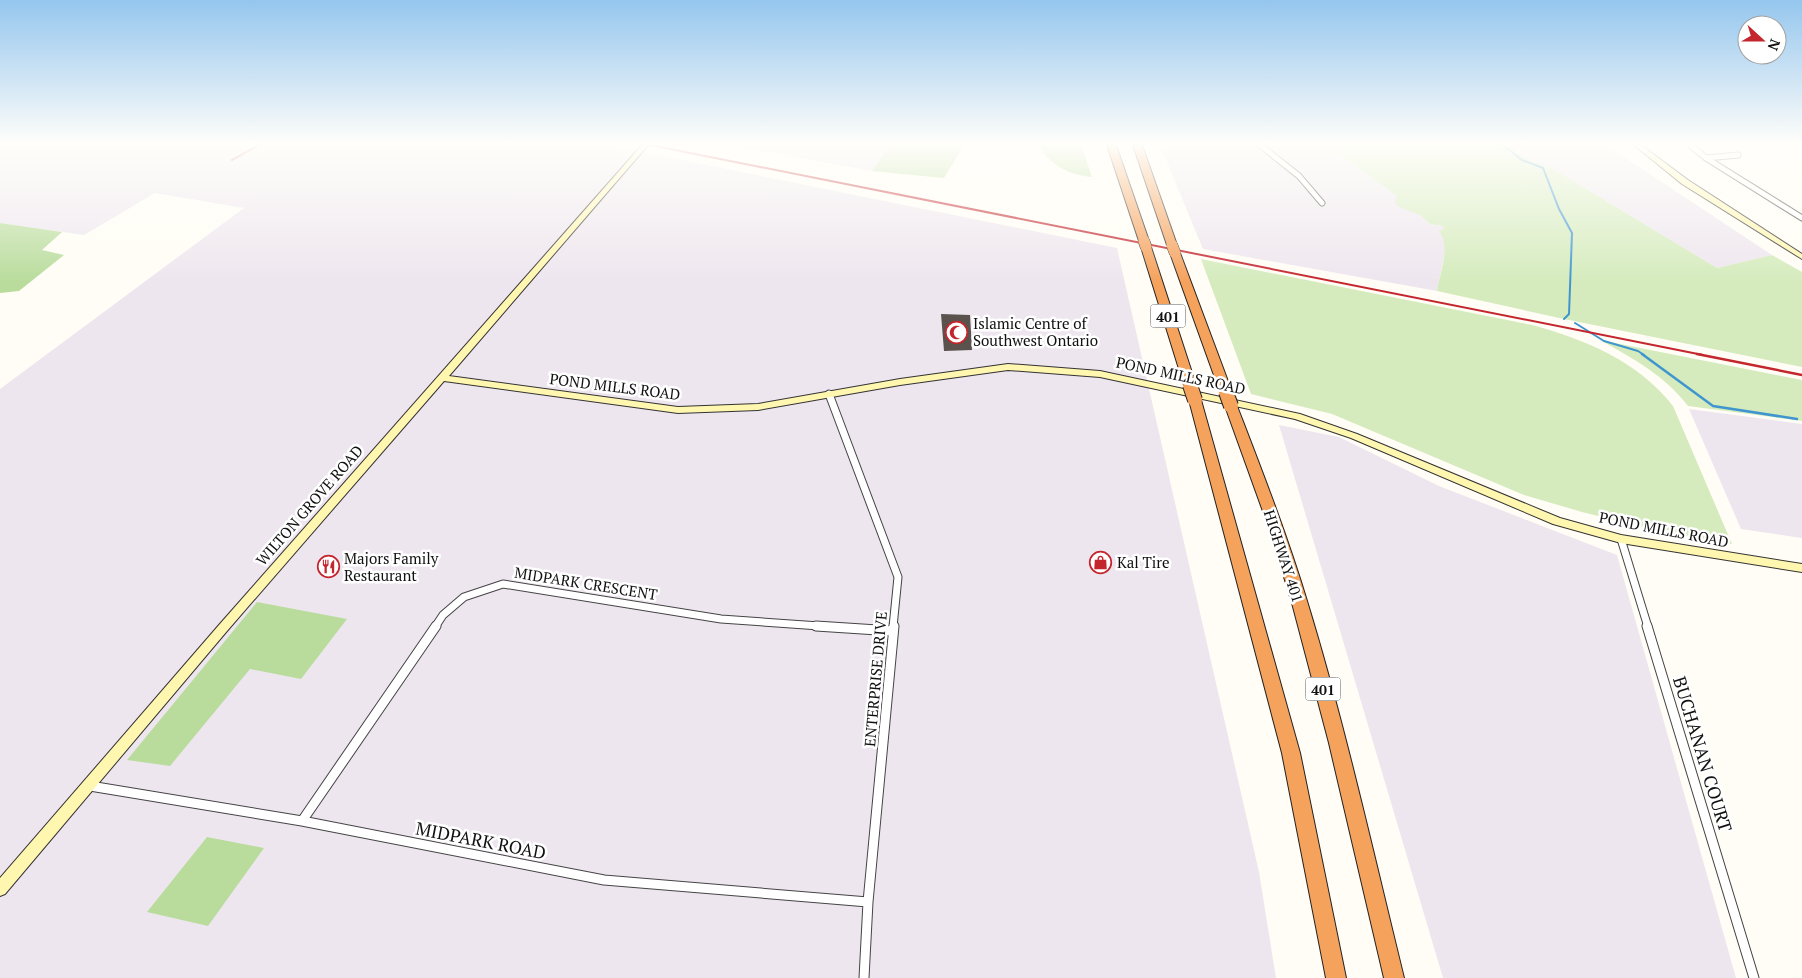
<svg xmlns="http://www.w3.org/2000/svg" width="1802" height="978" viewBox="0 0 1802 978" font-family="'PT Serif',serif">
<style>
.industrial{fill:#eee6ef}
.green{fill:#d5ebbd}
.forest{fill:#b9dc9c}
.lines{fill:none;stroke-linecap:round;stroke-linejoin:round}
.stream-far1{stroke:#3f96cf;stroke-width:2}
.stream{stroke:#3f96cf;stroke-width:2.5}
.building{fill:#5a524d}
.street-far2-casing{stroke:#444;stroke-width:7}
.street-far1-casing{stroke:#444;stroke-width:9}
.street-casing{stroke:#444;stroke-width:11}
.secondary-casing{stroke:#333;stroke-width:2}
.highway-casing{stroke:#222;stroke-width:2}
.street-far2{stroke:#fff;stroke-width:5}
.street-far1{stroke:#fff;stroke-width:7}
.street{stroke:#fff;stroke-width:9}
.secondary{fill:#fff6b0;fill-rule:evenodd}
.highway{fill:#f5a25d;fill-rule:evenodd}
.rail-far1{stroke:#c4262e;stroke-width:2}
.rail{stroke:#c4262e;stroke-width:2.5}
.highway-bridge-far1-casing{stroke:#222;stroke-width:12;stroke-linecap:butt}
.highway-bridge-casing{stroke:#222;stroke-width:16;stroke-linecap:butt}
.highway-bridge-far1{stroke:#f5a25d;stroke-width:11}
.highway-bridge{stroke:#f5a25d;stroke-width:14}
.labels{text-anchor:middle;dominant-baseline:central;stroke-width:5;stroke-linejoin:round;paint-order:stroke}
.shield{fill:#fff;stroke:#585858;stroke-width:1}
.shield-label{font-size:14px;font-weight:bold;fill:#111}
.poi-label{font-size:15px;fill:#111;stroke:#fff;text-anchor:start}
.street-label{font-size:15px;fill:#111;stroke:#fff}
.near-street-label{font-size:18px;fill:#111;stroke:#fff}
</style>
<rect width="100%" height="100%" fill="#fffdf5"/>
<path class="industrial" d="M0,145H608L1117,248L1259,872L1276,978H0V389L244,208L155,193L84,235L0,223Z
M727,145H890L872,171Z
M1160,145H1327L1397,196L1430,224L1443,226L1445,229L1440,231L1445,238L1446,246L1437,291L1203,249Z
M1507,145H1612L1618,153L1772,255L1717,268L1550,167L1531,161Z
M1689,409L1802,424V538L1741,529Z
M1279,425L1339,437L1439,486L1617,555L1736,978H1443Z"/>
<path class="green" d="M1327,145H1507L1531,161L1550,167L1717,268L1772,255L1802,272V367L1564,319L1437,291C1440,272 1451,246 1439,231L1444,229L1443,226L1430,224L1420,215L1397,206L1395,202L1397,196Z
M1201,259L1532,325C1585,339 1639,362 1673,406L1732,544L1656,530L1582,512L1524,495L1332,414L1251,394Z
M1600,340L1802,380V421L1688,406C1664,375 1634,359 1600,340Z"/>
<path class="forest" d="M890,145H964L944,178L872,171Z
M1038,145H1081L1092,177C1069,175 1050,165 1038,145Z
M0,223L62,232L42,250L64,255L19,291L0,293Z
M257,602L347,619L301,679L250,669L170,766L127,760Z
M207,837L264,848L208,926L147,912Z"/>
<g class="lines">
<path class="stream-far1" d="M1503,145L1522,160L1543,168L1559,209L1572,233L1569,314L1564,319
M1575,323L1604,341L1638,351L1644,355"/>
<path class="stream" d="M1642,354L1713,406L1797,419"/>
</g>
<path class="building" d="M941,314L970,315L972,350L944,351Z"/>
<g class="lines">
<defs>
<path id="street-far2" d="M1260,145L1299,176L1322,203
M1690,145L1706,158L1802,218
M1706,158L1738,155"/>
<path id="street-far1" d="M829,394L898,577L893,627
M1621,539L1648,627
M435,627L443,615L464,597L503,584L721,619L834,627"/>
<path id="street" d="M816,626L893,631
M1647,626L1754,978
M90,786L302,821L604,880L868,902
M302,821L436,626
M864,978L868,902L894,626"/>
<path id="secondary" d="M642,145H648L449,376L678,407L758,404L900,379L1008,364L1100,371L1300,414L1357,434L1560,518L1621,535L1802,564V572L1621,543L1553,524L1351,438L1295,419L1100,377L1008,370L900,385L758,410L678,413L444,381L227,631L5,894L0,896V878L219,625Z
M1634,145H1641L1688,180L1802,254V259L1682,184Z"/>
<path id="highway" d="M1107,145H1116L1149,241L1148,243H1140L1139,241Z
M1133,145H1142L1177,245L1176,247L1172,248L1167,245Z
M1146,244L1151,247L1196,385L1194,388L1190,389L1184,385L1141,247Z
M1175,250L1180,253L1232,392L1230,395H1222L1220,392L1170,253Z
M1195,396L1201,400L1300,753L1346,978H1326L1282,753L1189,400Z
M1231,402L1237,406C1262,471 1287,535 1307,601C1345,725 1373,852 1404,978H1384L1329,743L1292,603L1269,528L1225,406Z"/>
</defs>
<use href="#street-far2" class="street-far2-casing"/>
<use href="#street-far1" class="street-far1-casing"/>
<use href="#street" class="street-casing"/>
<use href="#secondary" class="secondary-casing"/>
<use href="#highway" class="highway-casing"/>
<use href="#street-far2" class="street-far2"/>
<use href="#street-far1" class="street-far1"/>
<use href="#street" class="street"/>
<use href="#secondary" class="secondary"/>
<use href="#highway" class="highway"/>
<path class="rail-far1" d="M650,145L1703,355
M232,160L259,145"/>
<path class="rail" d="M1697,354L1802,375"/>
<defs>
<path id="highway-bridge-far1" d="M1144,241L1146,247
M1172,245L1175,253"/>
<path id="highway-bridge" d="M1190,385L1195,400
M1226,392L1231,406"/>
</defs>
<use href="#highway-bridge-far1" class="highway-bridge-far1-casing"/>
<use href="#highway-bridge" class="highway-bridge-casing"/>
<use href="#highway-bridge-far1" class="highway-bridge-far1"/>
<use href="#highway-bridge" class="highway-bridge"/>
</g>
<linearGradient id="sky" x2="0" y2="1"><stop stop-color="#95c6ee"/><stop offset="0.51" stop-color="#fffefa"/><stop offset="1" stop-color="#fffefa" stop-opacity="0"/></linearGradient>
<rect width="1802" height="282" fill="url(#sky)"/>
<defs>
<symbol id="mosque-ring" viewBox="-11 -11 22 22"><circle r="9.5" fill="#fff" stroke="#c4262e" stroke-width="1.5"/><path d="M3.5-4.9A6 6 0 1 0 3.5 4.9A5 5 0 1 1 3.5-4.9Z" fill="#c4262e"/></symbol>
<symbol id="shop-ring" viewBox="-11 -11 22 22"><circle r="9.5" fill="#fff" stroke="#c4262e" stroke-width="1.5"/><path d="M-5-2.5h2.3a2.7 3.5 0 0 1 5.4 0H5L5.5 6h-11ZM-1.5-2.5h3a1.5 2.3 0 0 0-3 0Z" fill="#c4262e"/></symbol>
<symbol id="restaurant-ring" viewBox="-11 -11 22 22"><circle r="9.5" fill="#fff" stroke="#c4262e" stroke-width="1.5"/><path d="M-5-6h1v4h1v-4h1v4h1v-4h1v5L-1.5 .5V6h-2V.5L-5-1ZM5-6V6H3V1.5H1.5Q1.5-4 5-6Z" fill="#c4262e"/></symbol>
</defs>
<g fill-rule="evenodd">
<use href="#mosque-ring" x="944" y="320" width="25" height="25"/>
<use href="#shop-ring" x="1088" y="550" width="25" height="25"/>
<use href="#restaurant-ring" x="316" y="554" width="25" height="25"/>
</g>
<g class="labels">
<g class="shield">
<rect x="1150.5" y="304.5" width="35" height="23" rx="4"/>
<rect x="1305.5" y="677.5" width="35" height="23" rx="4"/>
</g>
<g class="shield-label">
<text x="1168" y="316">401</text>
<text x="1323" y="689">401</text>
</g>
<g class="poi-label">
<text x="973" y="323">Islamic Centre of<tspan x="973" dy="17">Southwest Ontario</tspan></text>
<text x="344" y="558">Majors Family<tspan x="344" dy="17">Restaurant</tspan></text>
<text x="1117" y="562">Kal Tire</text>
</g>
<g class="street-label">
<text transform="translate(1181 375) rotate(12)">POND MILLS ROAD</text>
<text transform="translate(615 386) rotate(7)">POND MILLS ROAD</text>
<text transform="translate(309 505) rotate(-49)">WILTON GROVE ROAD</text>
<text transform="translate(1664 529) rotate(11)">POND MILLS ROAD</text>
<text transform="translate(1284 556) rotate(72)">HIGHWAY 401</text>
<text transform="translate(586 583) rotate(9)">MIDPARK CRESCENT</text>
<text transform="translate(875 679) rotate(-85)">ENTERPRISE DRIVE</text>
</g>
<g class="near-street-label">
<text transform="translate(1703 754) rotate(73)">BUCHANAN COURT</text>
<text transform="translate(481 840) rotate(11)">MIDPARK ROAD</text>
</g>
</g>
<g transform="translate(1762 40) rotate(111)"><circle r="24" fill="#ffffff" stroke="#a0a0a0"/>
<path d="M0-4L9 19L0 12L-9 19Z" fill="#c4262e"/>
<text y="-8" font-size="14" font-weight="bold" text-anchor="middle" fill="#111111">N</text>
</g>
</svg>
